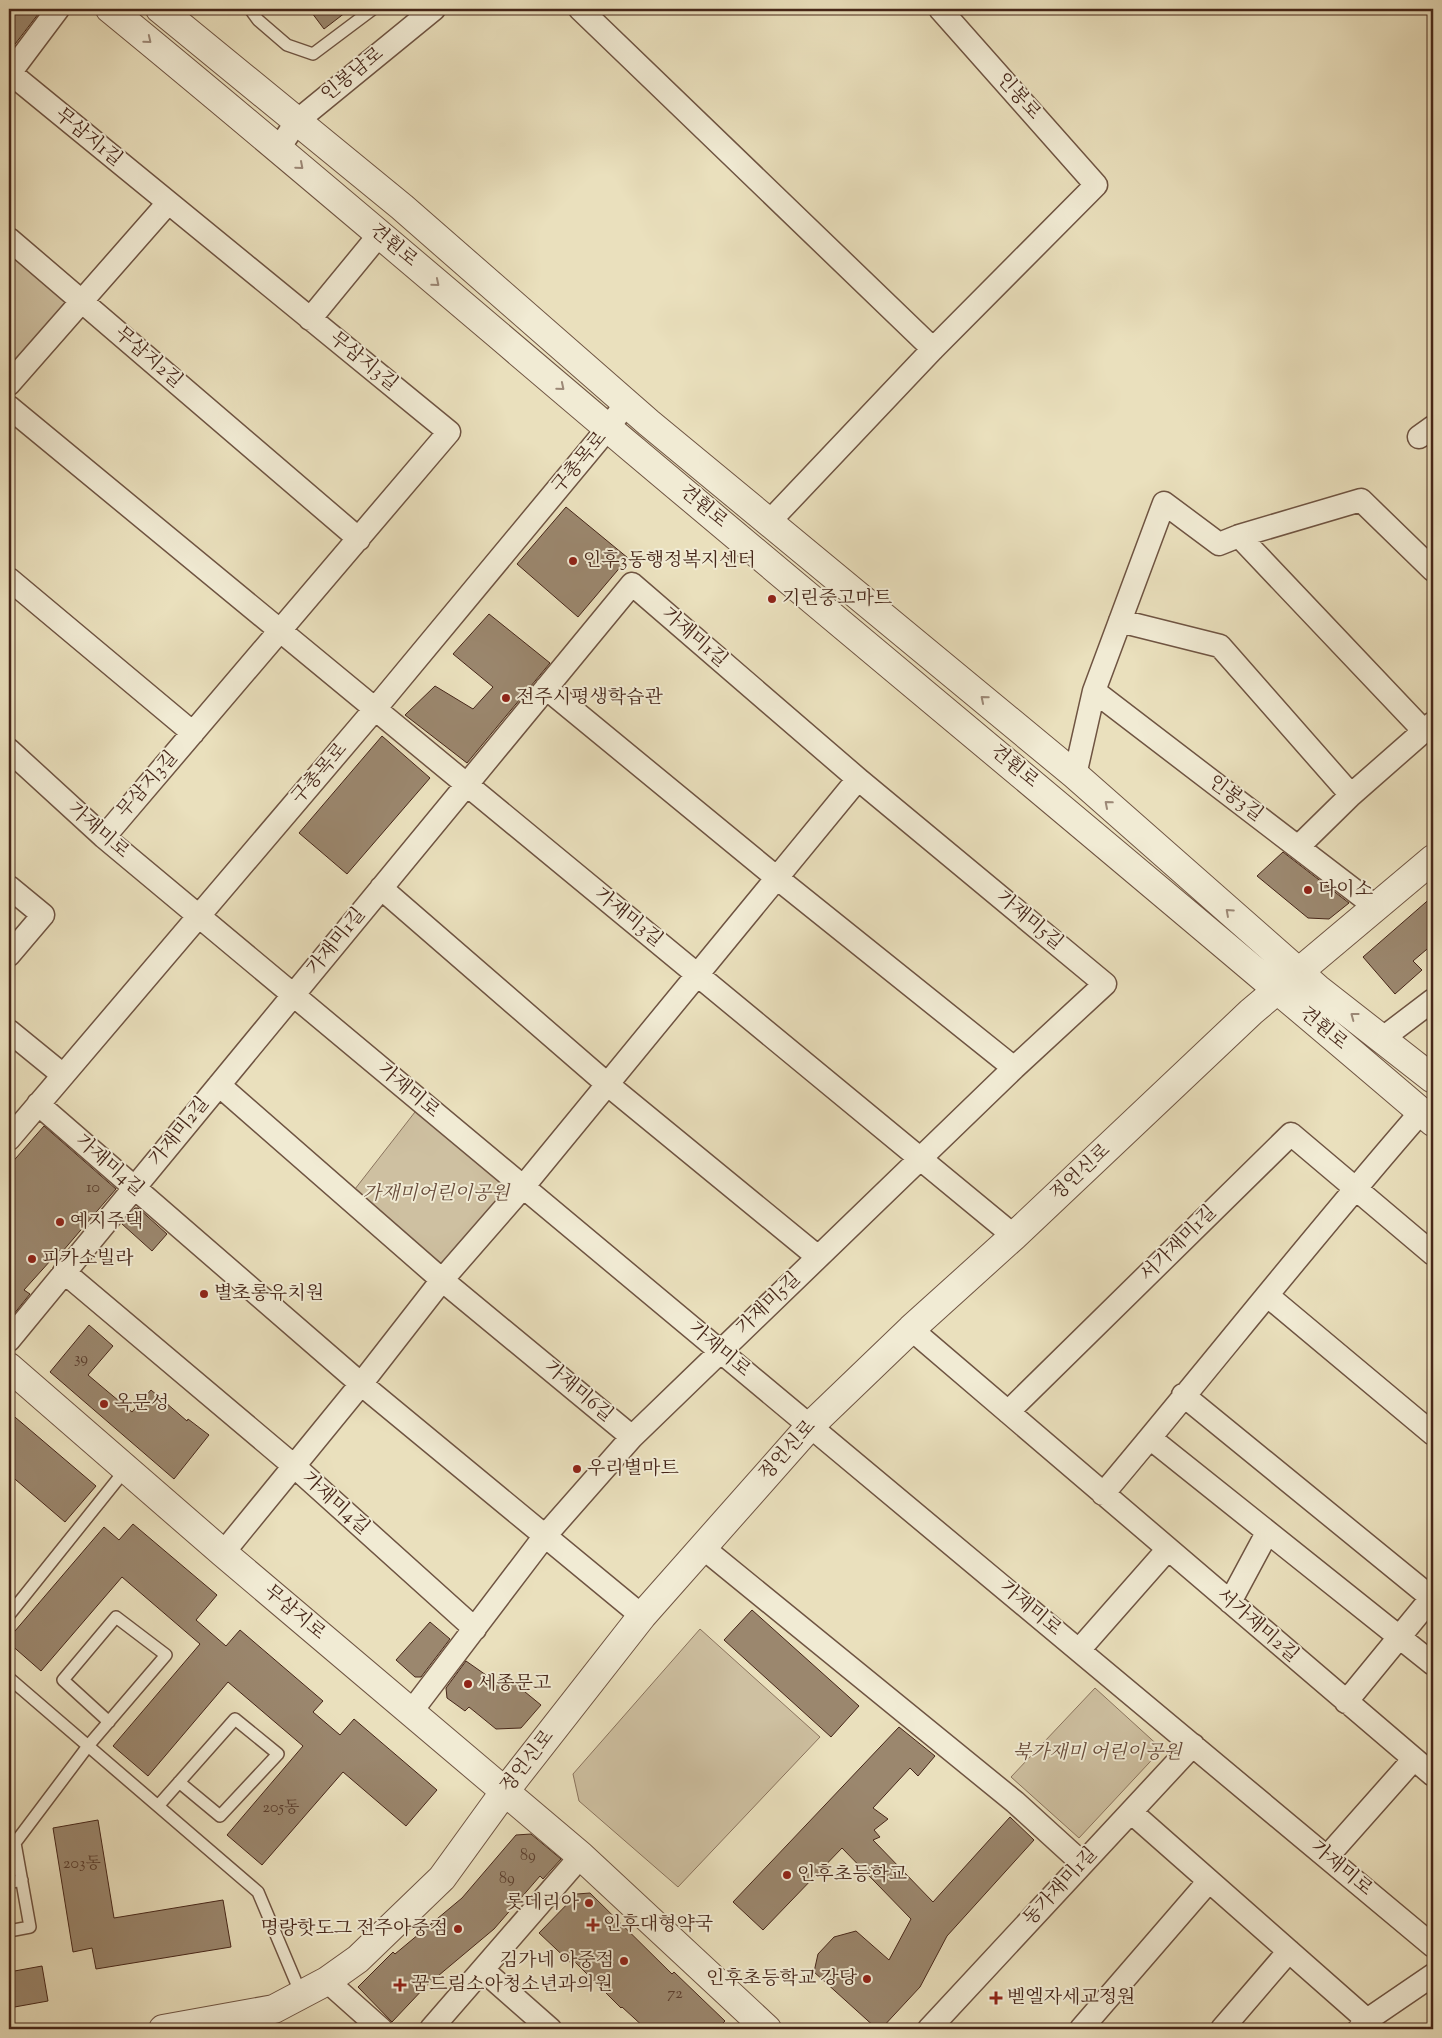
<svg xmlns="http://www.w3.org/2000/svg" width="1442" height="2038" viewBox="0 0 1442 2038" font-family="'Sorts Mill Goudy','Noto Serif KR',serif">
<style>
.green{fill:#cec0a1;stroke:#8a735d}
.building{fill:#9b876e;stroke:#462619}
.lines{fill:none;stroke-linecap:round;stroke-linejoin:round}
.service-casing{stroke:#6f5442;stroke-width:14}
.minor-casing{stroke:#6f5442;stroke-width:25}
.tertiary-casing{stroke:#6f5442;stroke-width:30}
.service{stroke:#f1ebd4;stroke-width:11}
.minor{stroke:#f1ebd4;stroke-width:22}
.tertiary{stroke:#f1ebd4;stroke-width:28}
.oneway{stroke:#9c8876}
.poi-dot{fill:#8f2418;stroke:#f1ebd4;stroke-width:2}
.labels{text-anchor:middle;dominant-baseline:central;stroke-width:4;stroke-linejoin:round;paint-order:stroke}
.number-label{font-size:16px;fill:#5b3e2e}
.street-label{font-size:19px;fill:#462619;stroke:#f1ebd4}
.poi-label{font-size:19px;fill:#462619;stroke:#f1ebd4;text-anchor:start}
.park-label{font-size:19px;font-style:italic;fill:#684c3b;stroke:#f1ebd4}
</style>
<rect width="100%" height="100%" fill="#eae0bd"/>
<filter id="stains"><feTurbulence type="fractalNoise" baseFrequency=".004" numOctaves="4"/><feColorMatrix values="0 0 0 0 .2 0 0 0 0 .09 0 0 0 0 .02 0 0 0 .5 -.17"/></filter>
<radialGradient id="worn" r=".72"><stop offset=".6" stop-color="#630" stop-opacity="0"/><stop offset="1" stop-color="#630" stop-opacity=".3"/></radialGradient>
<path class="green" d="M9,239L81,301L9,384Z
M422,1103L523,1187L442,1280L348,1198Z
M700,1629L820,1737L678,1887L579,1801L573,1774Z
M1095,1688L1162,1749L1079,1838L1011,1777Z"/>
<path class="building" d="M9,9H42L9,52Z
M309,9H350L324,29Z
M566,507L628,558L578,617L517,564Z
M489,614L550,663L467,763L405,715L435,686L473,709L493,687L453,654Z
M382,736L430,778L347,874L299,833Z
M1283,852L1349,903L1329,919L1308,918L1257,876Z
M1433,896V944L1413,961L1422,970L1395,994L1363,957Z
M44,1126L116,1189L62,1252L60,1250L24,1290L30,1294L9,1320V1166Z
M135,1208H138L167,1234L152,1251L122,1224Z
M89,1325L113,1346L88,1375L132,1412L151,1390L187,1421L188,1419L209,1435L174,1479L50,1372Z
M9,1412L96,1486L65,1522L9,1474Z
M133,1524L217,1595L196,1620L226,1646L240,1630L323,1701L313,1712L340,1735L354,1719L437,1790L406,1826L343,1772L262,1865L227,1835L303,1746L228,1682L148,1776L113,1746L200,1644L122,1577L41,1671L9,1643V1638L104,1527L119,1540Z
M752,1610L859,1706L831,1737L724,1640Z
M430,1622L450,1639L421,1677H415L396,1660Z
M466,1661L496,1682L503,1674L541,1705L521,1728L496,1729L469,1707L465,1711L447,1698L446,1688Z
M899,1727L935,1756L918,1776L910,1768L873,1808L888,1819L874,1830L880,1837L873,1840L933,1902L1010,1817L1034,1840L947,1936L920,1987L881,2029H877L814,1972L818,1954L834,1937L856,1931L889,1960L911,1919L842,1848L763,1930L733,1902Z
M98,1820L114,1918L223,1900L231,1947L96,1969L92,1948L73,1952L53,1828Z
M531,1834L561,1859L543,1879L540,1876L494,1929L426,1986L392,2022L358,1987L393,1952L395,1954L462,1898L516,1835Z
M590,1893L672,1974L674,1972L725,2021L717,2029H646L622,2007L621,2008L574,1961L572,1964L539,1933L577,1894Z
M42,1966L48,2001L9,2008V1972Z"/>
<g class="lines">
<defs>
<path id="service" d="M250,9L258,20L287,45L313,54L373,9
M9,1615L126,1469
M9,1678L258,1892L301,1994
M158,1806L235,1719L278,1754L220,1816L179,1782
M9,1883L22,1880
M9,1931L30,1927L15,1843L88,1746L166,1655L116,1617L63,1680L109,1722"/>
<path id="minor" d="M580,9L933,349
M9,72L449,432L104,837
M10,73L58,9
M279,148L297,121L434,9
M9,239L359,539
M310,319L379,235
M9,384L168,203
M9,407L1014,1236
M1419,437L1433,427
M770,521L933,349L1096,185L940,9
M1239,536L1424,731
M9,579L193,733
M1120,621L1220,646L1351,795
M546,688L777,878L1014,1068
M1094,691L1376,907
M9,750L104,837L1433,1946
M1075,775L1094,691L1164,503L1219,544L1239,536L1361,500L1433,570
M1298,847L1351,795L1433,723
M9,887L43,915L9,955
M381,888L607,1084L818,1257
M9,1031L63,1075
M1383,1038L1433,1000
M219,1085L442,1280L632,1437
M38,1104L361,1384L642,1616
M9,1139L375,709L609,427L626,403
M64,1272L294,1466L475,1629
M1268,1296L1433,1434
M911,1329L1433,1775
M9,1340L632,584L858,779L1105,984L1014,1068L632,1437L544,1537L411,1712
M1183,1395L1433,1599
M1008,1412L1291,1134L1433,1254
M1150,1438L1433,1664
M1103,1494C1210,1367 1312,1237 1421,1112
M702,1547L1015,1802L1082,1863
M223,1553L361,1384L442,1280L523,1187L858,779
M1230,1602L1267,1533
M1079,1650L1168,1549
M1346,1702L1433,1596
M1131,1812L1367,2020
M1327,1857L1413,1760
M483,1970L550,2029
M327,1981L381,2029
M431,2029L581,1856
M929,2029L1193,1745
M1081,2029L1209,1881
M1222,2029L1289,1951
M1359,2029L1367,2020L1433,1975"/>
<path id="tertiary" d="M110,9C287,154 460,303 635,451C901,675 1169,896 1433,1122
M160,9L402,207L649,423L1075,775L1318,989L1433,1079
M9,1367L223,1553L581,1856L767,2029
M163,2029L274,2009L327,1981L358,1959L442,1878L505,1791L642,1616L810,1426L911,1329L1014,1236L1251,1012L1433,859"/>
</defs>
<use href="#service" class="service-casing"/>
<use href="#minor" class="minor-casing"/>
<use href="#tertiary" class="tertiary-casing"/>
<use href="#service" class="service"/>
<use href="#minor" class="minor"/>
<use href="#tertiary" class="tertiary"/>
</g>
<defs><path id="oneway-chevron" d="M-2-3.5L2.5 0L-2 3.5" fill="none" stroke-width="1.6" stroke-linecap="round" stroke-linejoin="round" transform="scale(1.25)"/></defs>
<g class="oneway">
<use href="#oneway-chevron" transform="translate(148 40) rotate(39)"/>
<use href="#oneway-chevron" transform="translate(300 166) rotate(41)"/>
<use href="#oneway-chevron" transform="translate(436 283) rotate(40)"/>
<use href="#oneway-chevron" transform="translate(561 387) rotate(40)"/>
<use href="#oneway-chevron" transform="translate(984 699) rotate(-140)"/>
<use href="#oneway-chevron" transform="translate(1108 804) rotate(-139)"/>
<use href="#oneway-chevron" transform="translate(1229 912) rotate(-138)"/>
<use href="#oneway-chevron" transform="translate(1354 1016) rotate(-143)"/>
</g>
<g class="poi-dot">
<circle cx="573" cy="561" r="5"/>
<circle cx="772" cy="599" r="5"/>
<circle cx="506" cy="698" r="5"/>
<circle cx="1308" cy="890" r="5"/>
<circle cx="60" cy="1222" r="5"/>
<circle cx="32" cy="1259" r="5"/>
<circle cx="204" cy="1294" r="5"/>
<circle cx="104" cy="1404" r="5"/>
<circle cx="577" cy="1469" r="5"/>
<circle cx="468" cy="1684" r="5"/>
<circle cx="787" cy="1875" r="5"/>
<circle cx="589" cy="1903" r="5"/>
<path d="M590.5 1917.5h5v5h5v5h-5v5h-5v-5h-5v-5h5z"/>
<circle cx="458" cy="1929" r="5"/>
<circle cx="624" cy="1961" r="5"/>
<circle cx="867" cy="1979" r="5"/>
<path d="M397.5 1977.5h5v5h5v5h-5v5h-5v-5h-5v-5h5z"/>
<path d="M993.5 1990.5h5v5h5v5h-5v5h-5v-5h-5v-5h5z"/>
</g>
<g class="labels">
<g class="number-label">
<text x="93" y="1188">10</text>
<text x="81" y="1359">39</text>
<text x="281" y="1808">205동</text>
<text x="528" y="1856">89</text>
<text x="82" y="1864">203동</text>
<text x="507" y="1879">89</text>
<text x="675" y="1994">72</text>
</g>
<g class="street-label">
<text transform="translate(353 75) rotate(-39)">인봉남로</text>
<text transform="translate(1018 97) rotate(48)">인봉로</text>
<text transform="translate(88 138) rotate(39)">무삼지1길</text>
<text transform="translate(393 246) rotate(40)">견훤로</text>
<text transform="translate(148 358) rotate(41)">무삼지2길</text>
<text transform="translate(363 362) rotate(39)">무삼지3길</text>
<text transform="translate(580 463) rotate(-50)">구총목로</text>
<text transform="translate(703 507) rotate(40)">견훤로</text>
<text transform="translate(694 638) rotate(41)">가재미1길</text>
<text transform="translate(1014 767) rotate(40)">견훤로</text>
<text transform="translate(320 774) rotate(-49)">구총목로</text>
<text transform="translate(148 785) rotate(-49)">무삼지3길</text>
<text transform="translate(1235 799) rotate(37)">인봉3길</text>
<text transform="translate(98 831) rotate(41)">가재미로</text>
<text transform="translate(628 918) rotate(39)">가재미3길</text>
<text transform="translate(1029 921) rotate(40)">가재미5길</text>
<text transform="translate(337 942) rotate(-51)">가재미1길</text>
<text transform="translate(1323 1029) rotate(40)">견훤로</text>
<text transform="translate(408 1091) rotate(40)">가재미로</text>
<text transform="translate(180 1132) rotate(-51)">가재미2길</text>
<text transform="translate(109 1166) rotate(41)">가재미4길</text>
<text transform="translate(1081 1173) rotate(-43)">정언신로</text>
<text transform="translate(1179 1244) rotate(-45)">서가재미1길</text>
<text transform="translate(769 1304) rotate(-44)">가재미5길</text>
<text transform="translate(719 1350) rotate(40)">가재미로</text>
<text transform="translate(578 1392) rotate(40)">가재미6길</text>
<text transform="translate(788 1451) rotate(-48)">정언신로</text>
<text transform="translate(335 1504) rotate(42)">가재미4길</text>
<text transform="translate(1030 1609) rotate(40)">가재미로</text>
<text transform="translate(294 1613) rotate(40)">무삼지로</text>
<text transform="translate(1257 1626) rotate(41)">서가재미2길</text>
<text transform="translate(528 1762) rotate(-52)">정언신로</text>
<text transform="translate(1341 1869) rotate(40)">가재미로</text>
<text transform="translate(1061 1887) rotate(-47)">동가재미1길</text>
</g>
<g class="poi-label">
<text x="583" y="561">인후3동행정복지센터</text>
<text x="782" y="599">기린중고마트</text>
<text x="516" y="698">전주시평생학습관</text>
<text x="1318" y="890">다이소</text>
<text x="70" y="1222">예지주택</text>
<text x="42" y="1259">피카소빌라</text>
<text x="214" y="1294">별초롱유치원</text>
<text x="114" y="1404">옥문성</text>
<text x="587" y="1469">우리별마트</text>
<text x="478" y="1684">세종문고</text>
<text x="797" y="1875">인후초등학교</text>
<text x="579" y="1903" text-anchor="end">롯데리아</text>
<text x="603" y="1925">인후대형약국</text>
<text x="448" y="1929" text-anchor="end">명랑핫도그 전주아중점</text>
<text x="614" y="1961" text-anchor="end">김가네 아중점</text>
<text x="857" y="1979" text-anchor="end">인후초등학교 강당</text>
<text x="411" y="1985">꿈드림소아청소년과의원</text>
<text x="1007" y="1998">벧엘자세교정원</text>
</g>
<g class="park-label">
<text x="436" y="1194">가재미어린이공원</text>
<text x="1097" y="1753">북가재미 어린이공원</text>
</g>
</g>
<rect width="1442" height="2038" fill="none" stroke="#eae0bd" stroke-width="30"/>
<rect x="10" y="10" width="1422" height="2018" fill="none" stroke="#462619" stroke-width="2.5"/>
<rect x="15" y="15" width="1412" height="2008" fill="none" stroke="#462619"/>
<rect width="100%" height="100%" filter="url(#stains)"/>
<rect width="100%" height="100%" fill="url(#worn)"/>
</svg>
